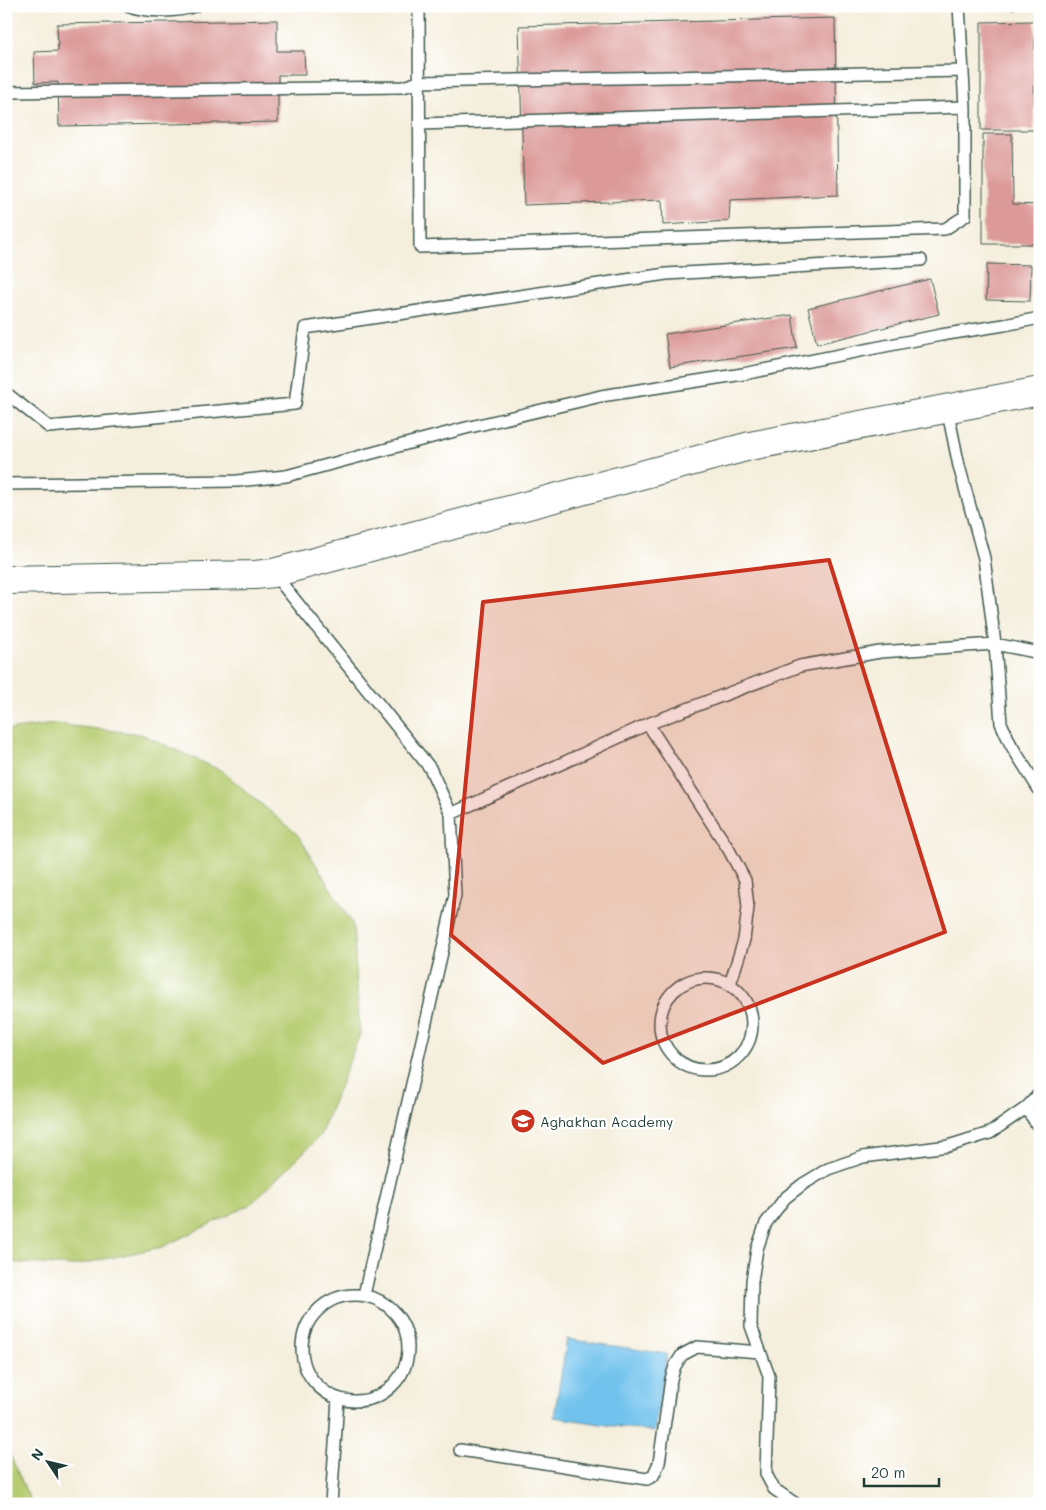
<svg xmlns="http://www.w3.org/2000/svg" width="1046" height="1510" viewBox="0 0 1046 1510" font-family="Mali,sans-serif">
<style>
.grass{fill:#b7cc71;stroke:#6b8452}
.water{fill:#71c2ed;stroke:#488090}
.building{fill:#db9a98}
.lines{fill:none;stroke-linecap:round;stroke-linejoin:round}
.lane-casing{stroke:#3f584d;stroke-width:14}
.secondary-casing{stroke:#3f584d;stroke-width:30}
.lane{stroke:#fff;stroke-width:11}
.secondary{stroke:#fff;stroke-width:28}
.marked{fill:#c8321e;fill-opacity:0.2;stroke:#c8321e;stroke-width:4;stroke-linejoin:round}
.labels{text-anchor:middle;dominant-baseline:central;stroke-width:4.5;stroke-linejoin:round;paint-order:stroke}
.poi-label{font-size:14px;fill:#1f3d34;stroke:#fff;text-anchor:start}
</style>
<rect width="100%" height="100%" fill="#fff"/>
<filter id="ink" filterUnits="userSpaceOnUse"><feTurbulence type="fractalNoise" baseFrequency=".02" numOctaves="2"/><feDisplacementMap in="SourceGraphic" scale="10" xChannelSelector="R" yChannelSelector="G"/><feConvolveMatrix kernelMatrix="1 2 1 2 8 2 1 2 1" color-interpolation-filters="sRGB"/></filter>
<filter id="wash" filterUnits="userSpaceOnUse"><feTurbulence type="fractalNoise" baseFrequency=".0096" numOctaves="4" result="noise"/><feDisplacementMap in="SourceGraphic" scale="20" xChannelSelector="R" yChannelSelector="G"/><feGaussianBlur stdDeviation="1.12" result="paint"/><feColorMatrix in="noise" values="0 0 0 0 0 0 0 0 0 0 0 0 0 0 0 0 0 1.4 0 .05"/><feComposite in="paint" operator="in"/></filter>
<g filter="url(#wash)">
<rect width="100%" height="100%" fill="#f4eedc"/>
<path class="grass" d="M55,724L141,734L222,771L298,835L353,925L360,1034L320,1136L250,1205L162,1247L71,1266L6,1262V730Z
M6,1446L32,1504H6Z"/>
<path class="water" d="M567,1339L667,1354L654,1432L554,1417Z"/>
<g id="blocks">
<path class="building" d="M985,6H1014V9H986Z
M835,18L838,195L730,200L729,221L663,225L662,200L524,205L519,26Z
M277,20V51H304L305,75H278V122L59,126L58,82L35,83L34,52L58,51L57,24Z
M1035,21L1034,130H981V22Z
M983,134H1012L1013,204L1040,205V244H983Z
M987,264L1031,265L1030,301L986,300Z
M930,279L939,314L817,344L808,308Z
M792,315L797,348L670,367L665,334Z"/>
</g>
</g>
<g filter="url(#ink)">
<use href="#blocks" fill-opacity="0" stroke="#3f584d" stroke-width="1"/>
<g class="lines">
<defs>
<path id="lane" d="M129,6C148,12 175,13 195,6
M419,6L420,247L945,229L965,216V107L959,6
M6,92L403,87L419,82L963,71
M419,124L965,107
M6,393L49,427L295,404L305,328L666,274L921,260
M947,408L959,466L984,558L995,644L1001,723L1011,745L1040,791
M6,484L237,481L286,476L466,428L601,396L743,374L941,335L1004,325L1040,318
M274,574L430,768L451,814L455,895L364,1295
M648,724L729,850L745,880L748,907L744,940L730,984
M451,814L648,724L800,666L880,652L995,644L1040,653
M660 1024a46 46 0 1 1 92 0a46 46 0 1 1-92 0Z
M1026,1108L1040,1129
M302 1348a53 53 0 1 1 106 0a53 53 0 1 1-106 0Z
M460,1450L647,1479L653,1476L659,1463L671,1379L675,1366L682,1355L697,1347L760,1352
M331,1504L338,1399
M796,1504L774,1489L766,1474L769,1376L751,1326L752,1281L757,1249L766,1223L785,1198L803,1184L828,1169L863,1157L948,1146L990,1133L1026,1108L1040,1093"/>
<path id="secondary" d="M6,580L255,575L273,573L750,446L1040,391"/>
</defs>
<use href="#lane" class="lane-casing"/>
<use href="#secondary" class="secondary-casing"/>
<use href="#lane" class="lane"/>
<use href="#secondary" class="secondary"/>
</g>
</g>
<path class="marked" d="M829,560L945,932L603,1063L451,935L483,602Z"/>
<defs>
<symbol id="school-disc" viewBox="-11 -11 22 22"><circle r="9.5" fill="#c8321e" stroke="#fff"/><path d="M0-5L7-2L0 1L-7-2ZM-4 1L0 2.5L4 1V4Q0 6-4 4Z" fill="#fff"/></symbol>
</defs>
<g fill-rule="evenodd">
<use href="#school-disc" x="509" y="1107" width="28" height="28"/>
</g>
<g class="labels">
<g class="poi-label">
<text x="540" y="1121">Aghakhan Academy</text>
</g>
</g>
<rect width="1046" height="1510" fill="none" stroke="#fff" stroke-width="25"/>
<g transform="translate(48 1462) rotate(305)" stroke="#ffffff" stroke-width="4" paint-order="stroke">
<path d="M0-4L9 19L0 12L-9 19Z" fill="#1f3d34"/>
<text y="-8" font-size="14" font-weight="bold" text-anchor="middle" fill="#1f3d34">N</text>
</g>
<path d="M864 1478v8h75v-8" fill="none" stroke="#1f3d34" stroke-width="2.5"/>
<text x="871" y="1478" font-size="15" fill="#1f3d34" stroke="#ffffff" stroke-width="4" paint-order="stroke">20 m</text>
</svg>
